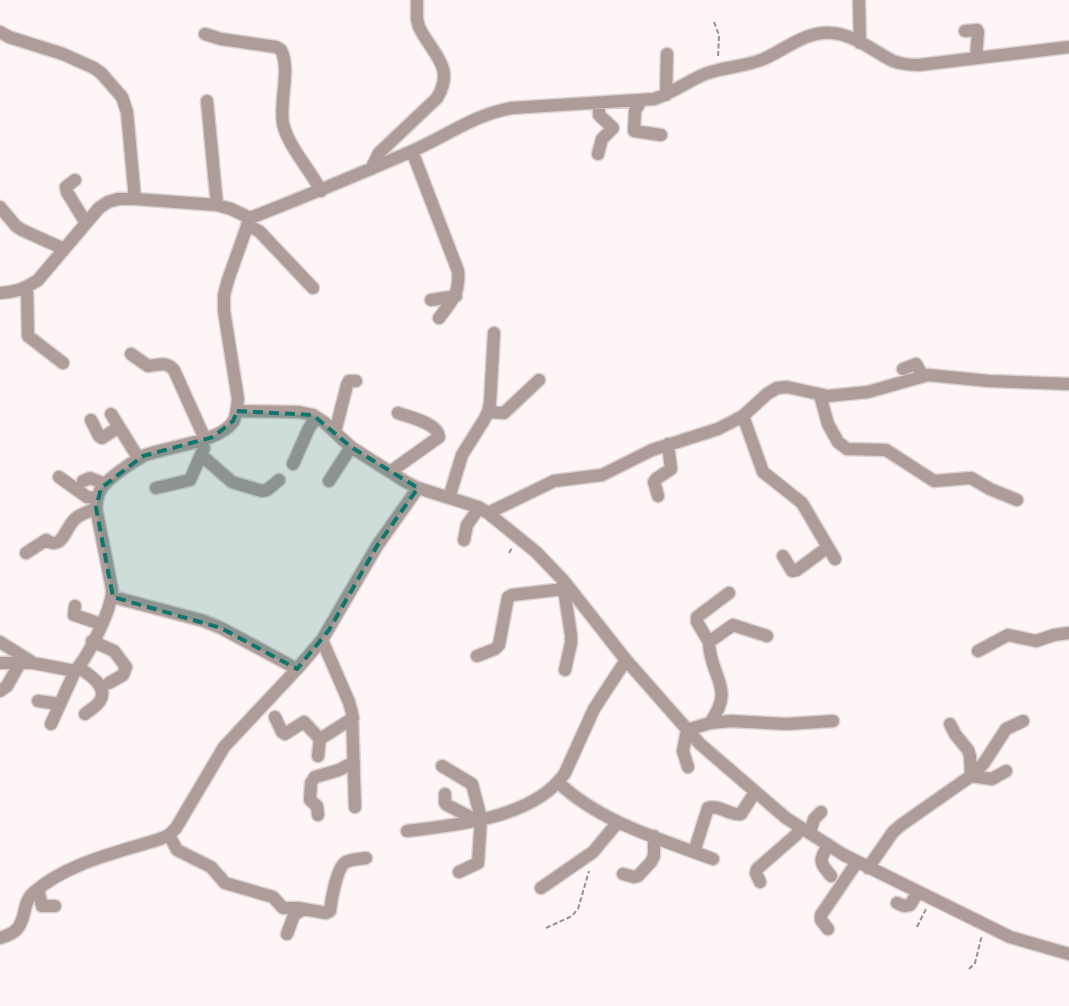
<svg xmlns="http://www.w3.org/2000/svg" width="1069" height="1006" viewBox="0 0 1069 1006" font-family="'IBM Plex Sans',sans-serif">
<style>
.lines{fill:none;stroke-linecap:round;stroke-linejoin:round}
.minor-casing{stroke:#dbd1d2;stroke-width:15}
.path{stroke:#998e8f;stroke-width:2;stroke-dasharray:5 2.5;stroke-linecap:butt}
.minor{stroke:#ad9c98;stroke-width:12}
.marked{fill:#0f766e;fill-opacity:0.2;stroke:#0f766e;stroke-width:4;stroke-dasharray:10 6;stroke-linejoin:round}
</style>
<rect width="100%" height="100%" fill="#fef5f6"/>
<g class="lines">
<defs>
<path id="minor" d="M859,0L860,43
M965,31L977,30L978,32L976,58
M0,32L9,37L63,54L94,68L101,73L122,97L127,112L135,199
M205,34L221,39L276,47L281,50C291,70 279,101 283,124C289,148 310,169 321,191
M666,95L667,54
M207,101L217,205
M641,101L635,111L634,131L661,135
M412,151L458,271C460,293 452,301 439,318
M598,154L602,139L613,128L599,115V103
M371,169L379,153L437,98C456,67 432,54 419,27L417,19V0
M75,180L66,187L67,192L86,223
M0,207L16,226L22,230L64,249
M247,225L259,231L313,288
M27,288L28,336L63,363
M0,293C15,292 25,289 38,280L99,208L108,202L118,199H135L217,205L231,209L250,218C304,197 357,175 410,152C445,137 475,114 512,108L654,99C673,93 688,81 705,74C723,67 743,67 761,60C784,51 804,31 831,33C854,34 873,51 893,61C901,64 910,65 919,65L1069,47
M431,300L456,296
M131,354L148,366C159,365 166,361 174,370L205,439
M903,369L916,364L923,376
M820,395L828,424L838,442L847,449L886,450L934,481L971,478L990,489L1017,500
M237,411L299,412L313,415L324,422L351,447L406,482L418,488L478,507L488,513L536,552L563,580L626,660L700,744L786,818L844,855L1010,937L1069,954
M488,412L504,413L539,380
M111,414L139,459
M743,416L763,472L802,503L835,559
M91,420L99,436L102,438L119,427
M335,432L347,385L349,381H356
M201,455L232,482L262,491L267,490L279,480
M293,464L308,430L316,417
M390,472L439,437C438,423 409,417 398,413
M59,477L87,497L97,498
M83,481L90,478L105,484
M329,481L351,447
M156,488L190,480L204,448
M658,496L654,482L656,479L671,469L668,444
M449,498L462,455L484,420L488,412L490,403L494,333
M488,513L554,481L602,475L652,450L718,429L743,416L767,394L777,388L787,387L828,396L868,392L928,375L989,381L1069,384
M464,540L467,525L479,508
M26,553L46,540C62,551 65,529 74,520C79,514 89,512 96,508
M783,556L792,571L797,570L828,547
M563,583L571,635V643L565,670
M113,597L204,621L221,628L297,669
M75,606L74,615L101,624
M322,640L349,702L352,713L355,807
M92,641L114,651L126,667L123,675L109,683
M0,642L32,662
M709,642L697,622V617L729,593
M978,651L1008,635L1036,641L1054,635L1069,633
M477,656L495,649L499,645L508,597L512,595L564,589
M0,663H33L75,671C88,657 113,607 112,589L96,508C97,502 97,495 101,489C108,478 131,463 143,456C167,446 218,443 233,422C237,415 237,407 238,399L224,311V295L228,280L250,218
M78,667C88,674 109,686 100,701C97,706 90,710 85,714
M0,691L7,686L20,663
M38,701L60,704
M275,717L282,732L285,734L304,722L320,739L318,756
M710,723C736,687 710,678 709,642L733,625L767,636
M51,724L75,671
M950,724L955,734L968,750L970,756L971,776L992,779L1006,771
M320,739L353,718
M442,766L472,784L481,818L478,863L459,872
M688,767L683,751L687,730L710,723L731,721L787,724L833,721
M559,783C600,822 660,839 713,859
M445,794V803L447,805L476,820
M318,815L317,806L310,800L311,783L315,777L339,770L354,762
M407,831C456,825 535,818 565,773L594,709L626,660
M810,833L814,819L821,812
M169,835L177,850L211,867L225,883L273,897L283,908H298L326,913L330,911C331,901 337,866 346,862C351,859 360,859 366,858
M828,845C819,862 819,861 831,876
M694,852L708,808C719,804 730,816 741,814L755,792
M868,868L893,832L901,825L971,776L984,763L1006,729L1023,721
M623,874L634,877L638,876L651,862L654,856V836
M760,882L756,873L757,869L796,835L801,828
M541,888L593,852L618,822
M38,889L42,906H55
M897,903L904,906L910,905L918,892
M828,929L821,920V915L857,862
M287,934L294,915L303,909
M0,938C6,936 13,934 17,929C27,918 22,902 34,892C70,862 116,853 160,839L169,835L176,828L224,747L297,669L322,640L377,546L418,488"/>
</defs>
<use href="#minor" class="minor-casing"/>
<path class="path" d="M714,22L719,35L718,58
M509,553L512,548
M917,927L926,909
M546,928L572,916L578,909L589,871
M969,969L975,963L982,935"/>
<use href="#minor" class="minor"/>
</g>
<path class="marked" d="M237,411L313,415L351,447L418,488L377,546L329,630L297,669L221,628L113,597L96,508L101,488L143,456L213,437L233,421Z"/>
</svg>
